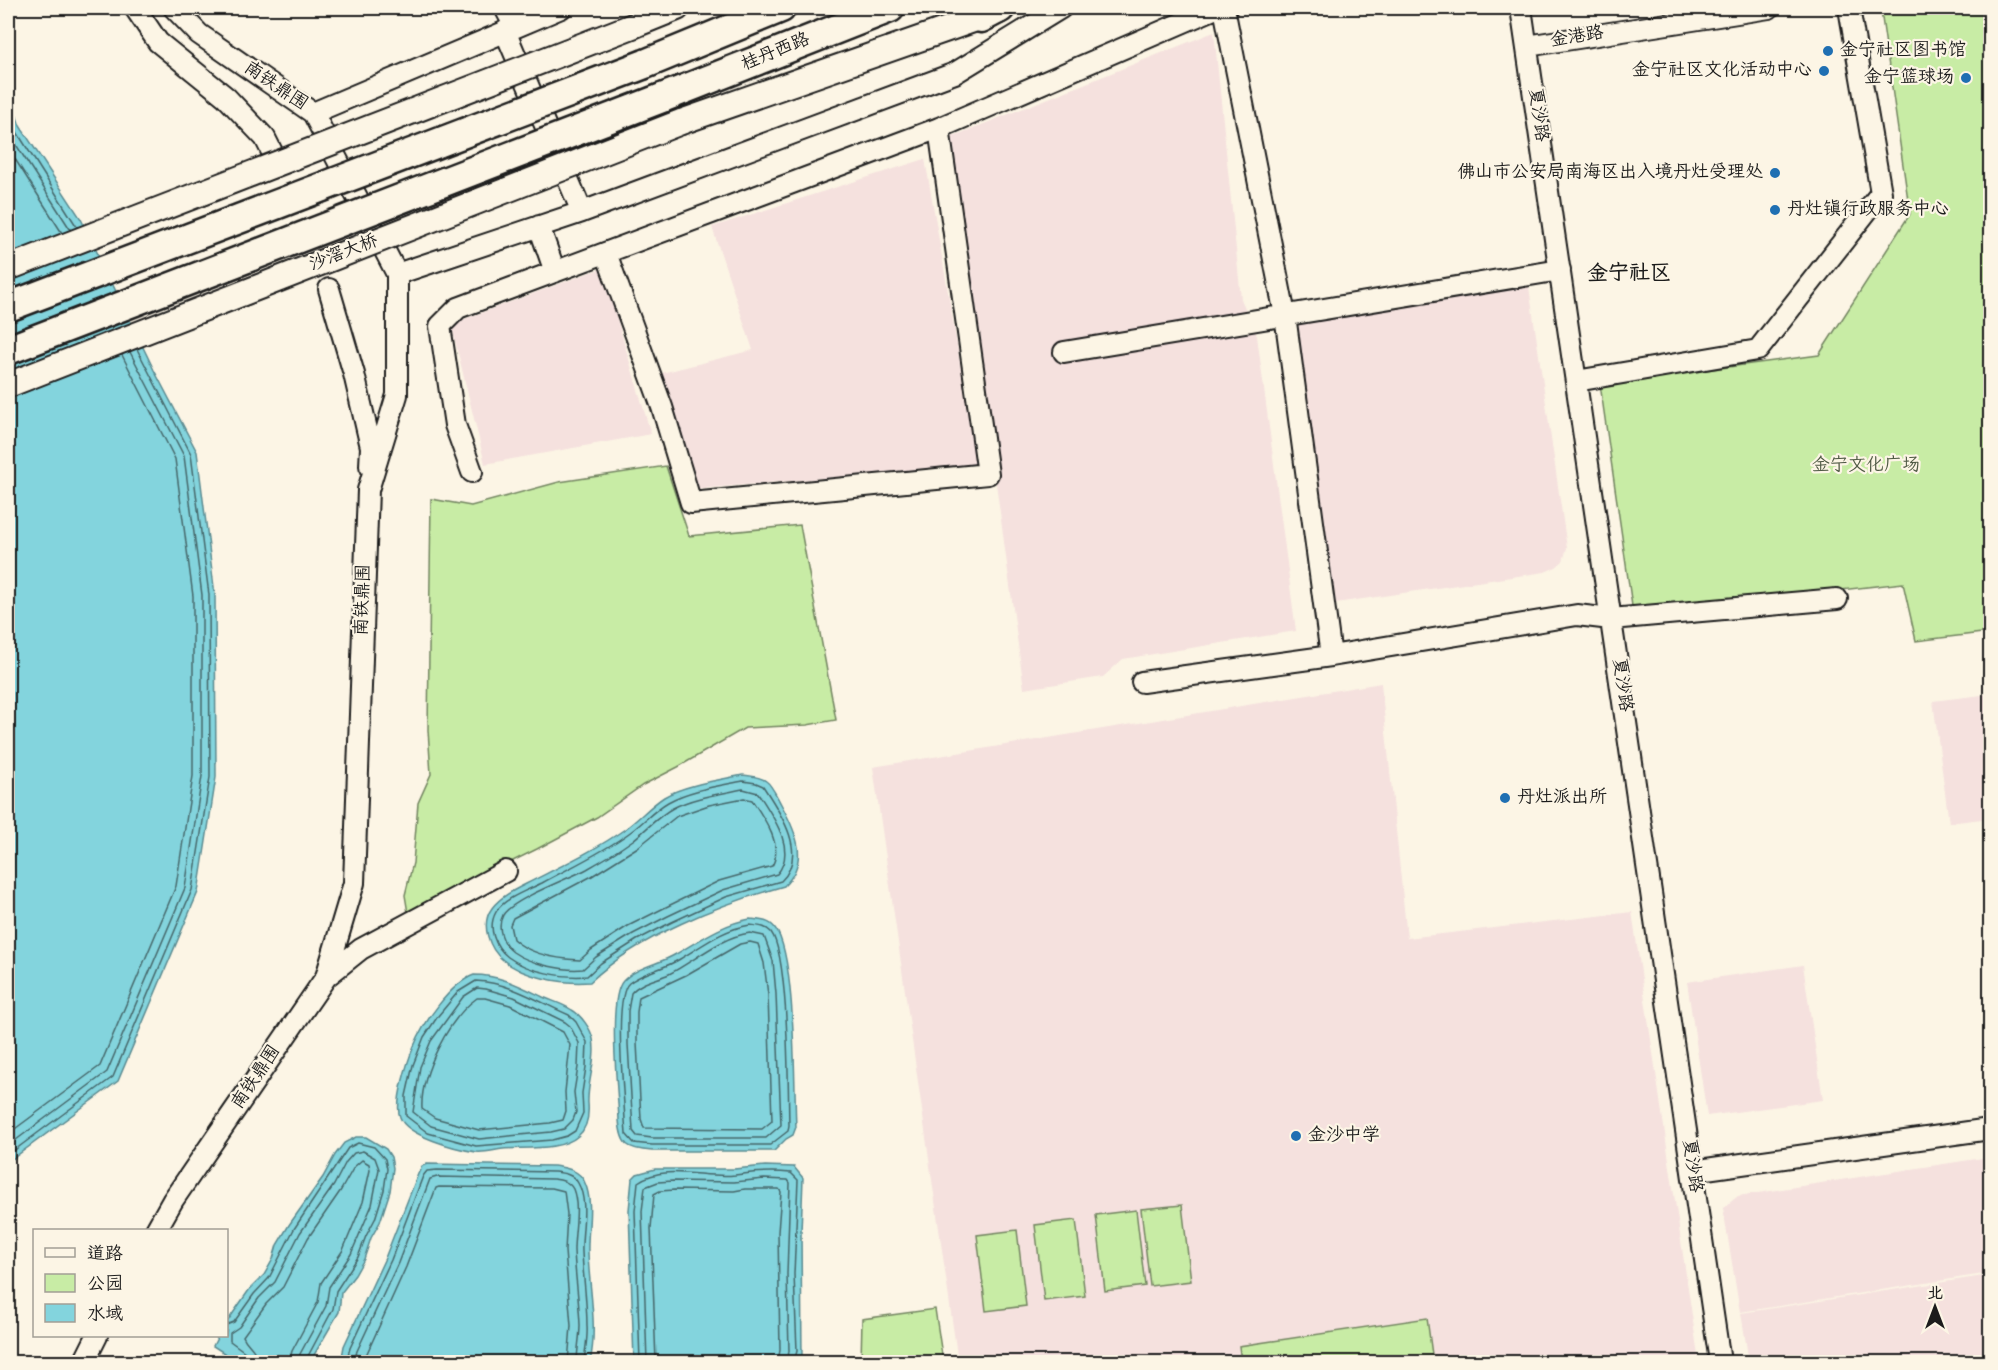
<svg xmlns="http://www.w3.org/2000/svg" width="1998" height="1370" viewBox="0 0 1998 1370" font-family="'Gochi Hand','LXGW WenKai TC',sans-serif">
	<rect width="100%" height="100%" fill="#fcf5e5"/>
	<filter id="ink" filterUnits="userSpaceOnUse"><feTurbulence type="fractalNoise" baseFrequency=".0167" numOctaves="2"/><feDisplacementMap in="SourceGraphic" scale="12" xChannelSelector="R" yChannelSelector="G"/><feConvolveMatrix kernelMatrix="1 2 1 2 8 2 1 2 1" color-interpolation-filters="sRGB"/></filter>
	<g filter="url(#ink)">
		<!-- built -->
		<path fill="#f5e1de" d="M1214,32L1241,299L1257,336L1296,631L1123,659L1103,677L1024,689L949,138Z
			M925,159L978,465L698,489L662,373L753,350L712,227Z
			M602,268L651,434L485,464L451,324Z
			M1529,287L1567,548L1563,561L1556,567L1545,572L1336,603L1292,324Z
			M1381,683L1407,938L1632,912L1699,1362H958L873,767Z
			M1990,694V818L1949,823L1933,701Z
			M1803,965L1823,1100L1707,1116L1687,982Z
			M1989,1157L1990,1169V1273L1740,1312L1723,1208L1738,1196Z
			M1990,1275V1362H1749L1741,1313Z"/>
		<!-- green -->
		<path fill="#c8eca5" stroke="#728460" stroke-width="1.5" d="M1900,8H1990V632L1916,641L1903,583L1633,613L1600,384L1819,355L1910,214L1881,11Z
			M666,466L689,536L800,525L836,720L807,725L745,728L678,767L643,785L597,817L537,849L408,913L405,895L413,863L418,803L431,774L428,730L431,499L471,506L559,482Z
			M1182,1205L1191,1281L1150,1286L1141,1209Z
			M1136,1210L1145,1286L1105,1291L1096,1215Z
			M1076,1220L1085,1296L1044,1301L1035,1225Z
			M1017,1230L1026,1306L986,1311L977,1235Z
			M935,1309L943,1362H861L862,1319Z
			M1427,1318L1433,1362H1241L1239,1346Z"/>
		<!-- water -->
		<path fill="#83d4dd" stroke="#5a8a90" stroke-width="1.5" d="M8,91L20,126L81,219L154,370L197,452L215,595L216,777L198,892L118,1081L8,1162Z
			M743,775C751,776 759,776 766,781C772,785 777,797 781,804C796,832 810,861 784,886C721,904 638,936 590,982C563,984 524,978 503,960C489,949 480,924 492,908C500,897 514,890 526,884C559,867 594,851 625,829C639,819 650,806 664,797C684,785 720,780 743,775Z
			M750,919C759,920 769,920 775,928C796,954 794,1088 796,1127L793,1135L786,1139L774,1151H652C627,1149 621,1146 619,1120C618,1093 607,998 623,981C636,967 660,964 676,954C700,940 722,924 750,919Z
			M474,975C500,975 520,986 543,997C552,1001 563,1004 572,1010C581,1015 591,1029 593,1039C597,1060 587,1082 588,1103C589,1115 588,1128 578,1136C562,1151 524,1147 503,1149C494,1150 485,1153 476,1152C457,1149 406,1136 400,1117C394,1103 408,1060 414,1046C424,1022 450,984 474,975Z
			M356,1137H366L386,1149L391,1157L393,1168L390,1191L380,1222L371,1238L364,1259L355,1275L341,1293L339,1312L310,1362H238L213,1346L218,1336H226L227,1322L249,1290L264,1275L273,1259L277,1245L289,1225L323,1177L335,1155L344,1143Z
			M427,1164L554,1166C567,1168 580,1170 585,1183C594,1204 587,1230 588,1252C589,1289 598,1326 590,1362H341L344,1346L385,1258L418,1174L422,1166Z
			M765,1166L794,1167L803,1178L801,1232L802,1359L799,1362H634L629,1210L632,1179L637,1174L655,1169H734Z"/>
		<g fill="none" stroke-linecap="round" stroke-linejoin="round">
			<!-- shore -->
			<path stroke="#456669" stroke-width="1.5" d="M8,109L15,129L77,227
				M8,132L70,229
				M8,148L62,233
				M743,781L756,783L763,786C780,812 809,854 781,881L726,897L672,922L637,940L601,963L587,976C563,978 528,972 508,957C495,947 487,928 496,912C504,898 528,890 542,883C571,867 602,853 629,833C642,824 654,810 668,802C690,790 719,786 743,781Z
				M743,789L758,793C772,815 798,850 777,874L723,890L668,916L633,934L596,957L583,969C563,971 530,964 513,952C503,944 496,928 503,915C513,899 568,879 587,869C603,860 619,850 633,840C646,830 658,816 673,808C694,797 720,794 743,789Z
				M744,798L752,800C764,818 784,846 772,866L719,881L664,908L628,926L591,950L580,960C557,959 530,955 513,939L510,925L513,918L592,876L638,847L677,816L709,805Z
				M750,925C758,926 766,926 771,932C789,956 788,1089 789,1125L788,1131L770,1145H652L634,1143L626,1134L625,1120C624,1095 613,997 629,983C643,972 664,969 680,959C702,946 723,929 750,925Z
				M750,933L764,936L773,961L776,994L781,1125L766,1138H652L637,1136L633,1131L628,1044V1011L631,993C640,982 656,980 669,974C696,960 720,937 750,933Z
				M750,942L758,944L764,963L768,995L772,1121L762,1129L644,1128L641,1119L637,1043V1012L639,997L686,975L740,944Z
				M476,981C509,982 539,1002 569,1015L576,1022L587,1042L586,1067L582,1093L583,1113L575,1131L567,1136L552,1140L476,1146L428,1133L406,1116V1096L413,1065L424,1037L438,1016L458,992Z
				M477,988L486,989L514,997L565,1022L570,1026L579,1043L578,1067L574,1092L576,1112L573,1120L564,1129L551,1132L479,1139L431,1126L413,1112L420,1067L431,1041L463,997Z
				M477,998H485L510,1005L563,1032L570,1045L565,1092L566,1111L563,1120L550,1123L479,1130L435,1118L422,1109C420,1074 449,1018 477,998Z
				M8,1134L100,1066L176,886L193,776V596L175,459L122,355
				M8,1146L107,1072L185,888L202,776V595L184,456L130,352
				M8,1155L113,1077L192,890L210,777L209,595L191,454L137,349
				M226,1325L234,1322L254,1294L269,1278L294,1229L348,1148L358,1143L374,1147L385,1159L387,1169L384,1190L375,1219L366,1236L358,1257L336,1291L333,1309L307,1358L306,1362
				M248,1362L245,1352L230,1341V1333L239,1327L259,1298L275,1282L300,1233L334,1185L346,1162L354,1153L363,1151L375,1158L379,1169L372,1205L351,1254L329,1287L326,1306L300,1354L299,1362
				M257,1362C256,1347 247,1346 243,1336L266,1304L283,1287L308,1238L341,1190L354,1167L362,1160L369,1164L370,1170L363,1202L343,1250L321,1283L318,1302L292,1351L289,1362
				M346,1362L350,1348L391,1260L423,1176L427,1171L437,1170L554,1172C563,1173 573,1174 578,1183C589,1202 581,1231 582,1252C583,1276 587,1301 587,1326C588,1338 585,1350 584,1362
				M354,1362L357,1351L398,1263L430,1179L437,1177L553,1179C561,1180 569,1181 573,1189C580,1207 574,1231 574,1250C575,1275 579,1300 580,1325C580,1338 577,1350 577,1362
				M363,1362L406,1267L436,1188L439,1187L552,1188L564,1191L567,1214L565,1251L571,1326L568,1362
				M640,1362L635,1211L638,1182C665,1163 705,1179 735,1175C754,1172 772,1171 791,1173L798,1180L794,1274L797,1351L794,1362
				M647,1362L642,1211L645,1187L658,1182L673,1181L734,1182L764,1179L788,1180L790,1183L787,1274L789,1351L787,1362
				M656,1362L651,1228L654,1194L660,1191L674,1190L734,1191L745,1189H779L781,1192L778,1232L780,1350L778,1362"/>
			<!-- minor casing -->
			<g stroke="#1c1c1c" stroke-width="24">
				<path id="minor" d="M135,8L158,42L226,97L265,138L273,154
					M505,8L515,27
					M1224,8L1285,315L1331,656
					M1521,8L1720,1362
					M505,31L582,212
					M1527,46L1769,8
					M313,113L561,8
					M539,226L555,272
					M606,253L662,407L691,503L988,474L939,128
					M397,274L582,212L955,73L1061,8
					M329,289L354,374L371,447L370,466
					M1064,352L1560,270
					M1576,381L1758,350L1881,193L1849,8
					M472,472L455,425L440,326L458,308L939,128L1216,8
					M1142,682L1331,656L1577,615L1611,619L1837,599
					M326,977L361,949L506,871
					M1692,1171L1990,1129
					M156,1230L173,1200L326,977L354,883L368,490L397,395V274L313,113L199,34L174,8
					M84,1362L97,1336"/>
			</g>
			<!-- major casing -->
			<g stroke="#1c1c1c" stroke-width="28">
				<path id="major" d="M635,25L677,8
					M681,122L999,11"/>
			</g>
			<!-- highway casing -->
			<g stroke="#1c1c1c" stroke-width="33">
				<path id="highway" d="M981,18L1000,8
					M645,64L781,8
					M662,98L890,8"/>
			</g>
			<!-- minor -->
			<use href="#minor" stroke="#fcf5e5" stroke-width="20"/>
			<!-- major -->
			<use href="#major" stroke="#fcf5e5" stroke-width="24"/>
			<!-- highway -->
			<use href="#highway" stroke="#fcf5e5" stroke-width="28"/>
			<!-- major-bridge casing -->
			<g stroke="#1c1c1c" stroke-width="28" stroke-linecap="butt">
				<path id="major-bridge" d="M8,268L635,25
					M8,385L681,122"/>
			</g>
			<!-- highway-bridge casing -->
			<g stroke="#1c1c1c" stroke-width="33" stroke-linecap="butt">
				<path id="highway-bridge" d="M8,307L645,64
					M8,350L662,98"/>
			</g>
			<!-- major-bridge -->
			<use href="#major-bridge" stroke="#fcf5e5" stroke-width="24"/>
			<!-- highway-bridge -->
			<use href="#highway-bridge" stroke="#fcf5e5" stroke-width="28"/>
		</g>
	</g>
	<!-- markers -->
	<g fill="#1f6fb2" stroke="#fcf5e5" stroke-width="2">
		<circle cx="1828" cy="51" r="6"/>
		<circle cx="1824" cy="71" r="6"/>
		<circle cx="1966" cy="78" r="6"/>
		<circle cx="1775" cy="173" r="6"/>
		<circle cx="1775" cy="210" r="6"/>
		<circle cx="1505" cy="798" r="6"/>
		<circle cx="1296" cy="1136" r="6"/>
	</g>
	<g text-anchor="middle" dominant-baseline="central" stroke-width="4.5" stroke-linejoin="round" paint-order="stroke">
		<!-- street labels -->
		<g font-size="18" fill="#1c1c1c" stroke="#fcf5e5">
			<text transform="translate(1577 38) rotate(-9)">金港路</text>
			<text transform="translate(776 53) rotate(-22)">桂丹西路</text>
			<text transform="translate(275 87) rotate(34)">南铁鼎围</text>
			<text transform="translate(1537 115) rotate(82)">夏沙路</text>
			<text transform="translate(344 254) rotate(-21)">沙滘大桥</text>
			<text transform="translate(364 600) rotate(-88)">南铁鼎围</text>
			<text transform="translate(1621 685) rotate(82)">夏沙路</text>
			<text transform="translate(257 1078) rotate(-56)">南铁鼎围</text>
			<text transform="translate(1691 1166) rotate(82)">夏沙路</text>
		</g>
		<!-- poi labels -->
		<g font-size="18" fill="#1c1c1c" stroke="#fcf5e5" text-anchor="start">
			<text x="1840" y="51">金宁社区图书馆</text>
			<text x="1812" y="71" text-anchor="end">金宁社区文化活动中心</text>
			<text x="1954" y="78" text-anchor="end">金宁篮球场</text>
			<text x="1763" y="173" text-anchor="end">佛山市公安局南海区出入境丹灶受理处</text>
			<text x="1787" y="210">丹灶镇行政服务中心</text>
			<text x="1517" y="798">丹灶派出所</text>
			<text x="1308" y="1136">金沙中学</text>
		</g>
		<!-- park labels -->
		<g font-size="18" fill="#505a45" stroke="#fcf5e5">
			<text x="1866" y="466">金宁文化广场</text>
		</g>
		<!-- quarter labels -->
		<g font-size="21" font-weight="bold" fill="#1c1c1c" stroke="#fcf5e5">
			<text x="1629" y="275">金宁社区</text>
		</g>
	</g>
	<!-- margin -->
	<rect width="1998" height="1370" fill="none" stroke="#fcf5e5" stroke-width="30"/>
	<rect x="15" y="15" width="1968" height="1340" fill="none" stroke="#1c1c1c" stroke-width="2" filter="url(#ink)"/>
	<!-- legend -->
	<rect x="33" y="1229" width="195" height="108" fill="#fcf5e5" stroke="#a29e95" stroke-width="1.5"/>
	<rect x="45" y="1248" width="30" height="9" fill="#fcf5e5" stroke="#a29e95" stroke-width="1.5"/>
	<text x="87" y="1259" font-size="18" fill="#1c1c1c">道路</text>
	<rect x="45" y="1274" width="30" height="18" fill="#c8eca5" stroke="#a29e95" stroke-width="1.5"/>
	<text x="87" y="1289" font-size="18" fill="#1c1c1c">公园</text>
	<rect x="45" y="1304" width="30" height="18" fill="#83d4dd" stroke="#a29e95" stroke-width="1.5"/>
	<text x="87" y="1319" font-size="18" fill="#1c1c1c">水域</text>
	<!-- north arrow -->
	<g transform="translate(1935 1307)" stroke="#fcf5e5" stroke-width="4.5" paint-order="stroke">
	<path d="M0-4.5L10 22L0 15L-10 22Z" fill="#1c1c1c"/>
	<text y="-9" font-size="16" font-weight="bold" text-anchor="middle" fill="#1c1c1c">北</text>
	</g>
</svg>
